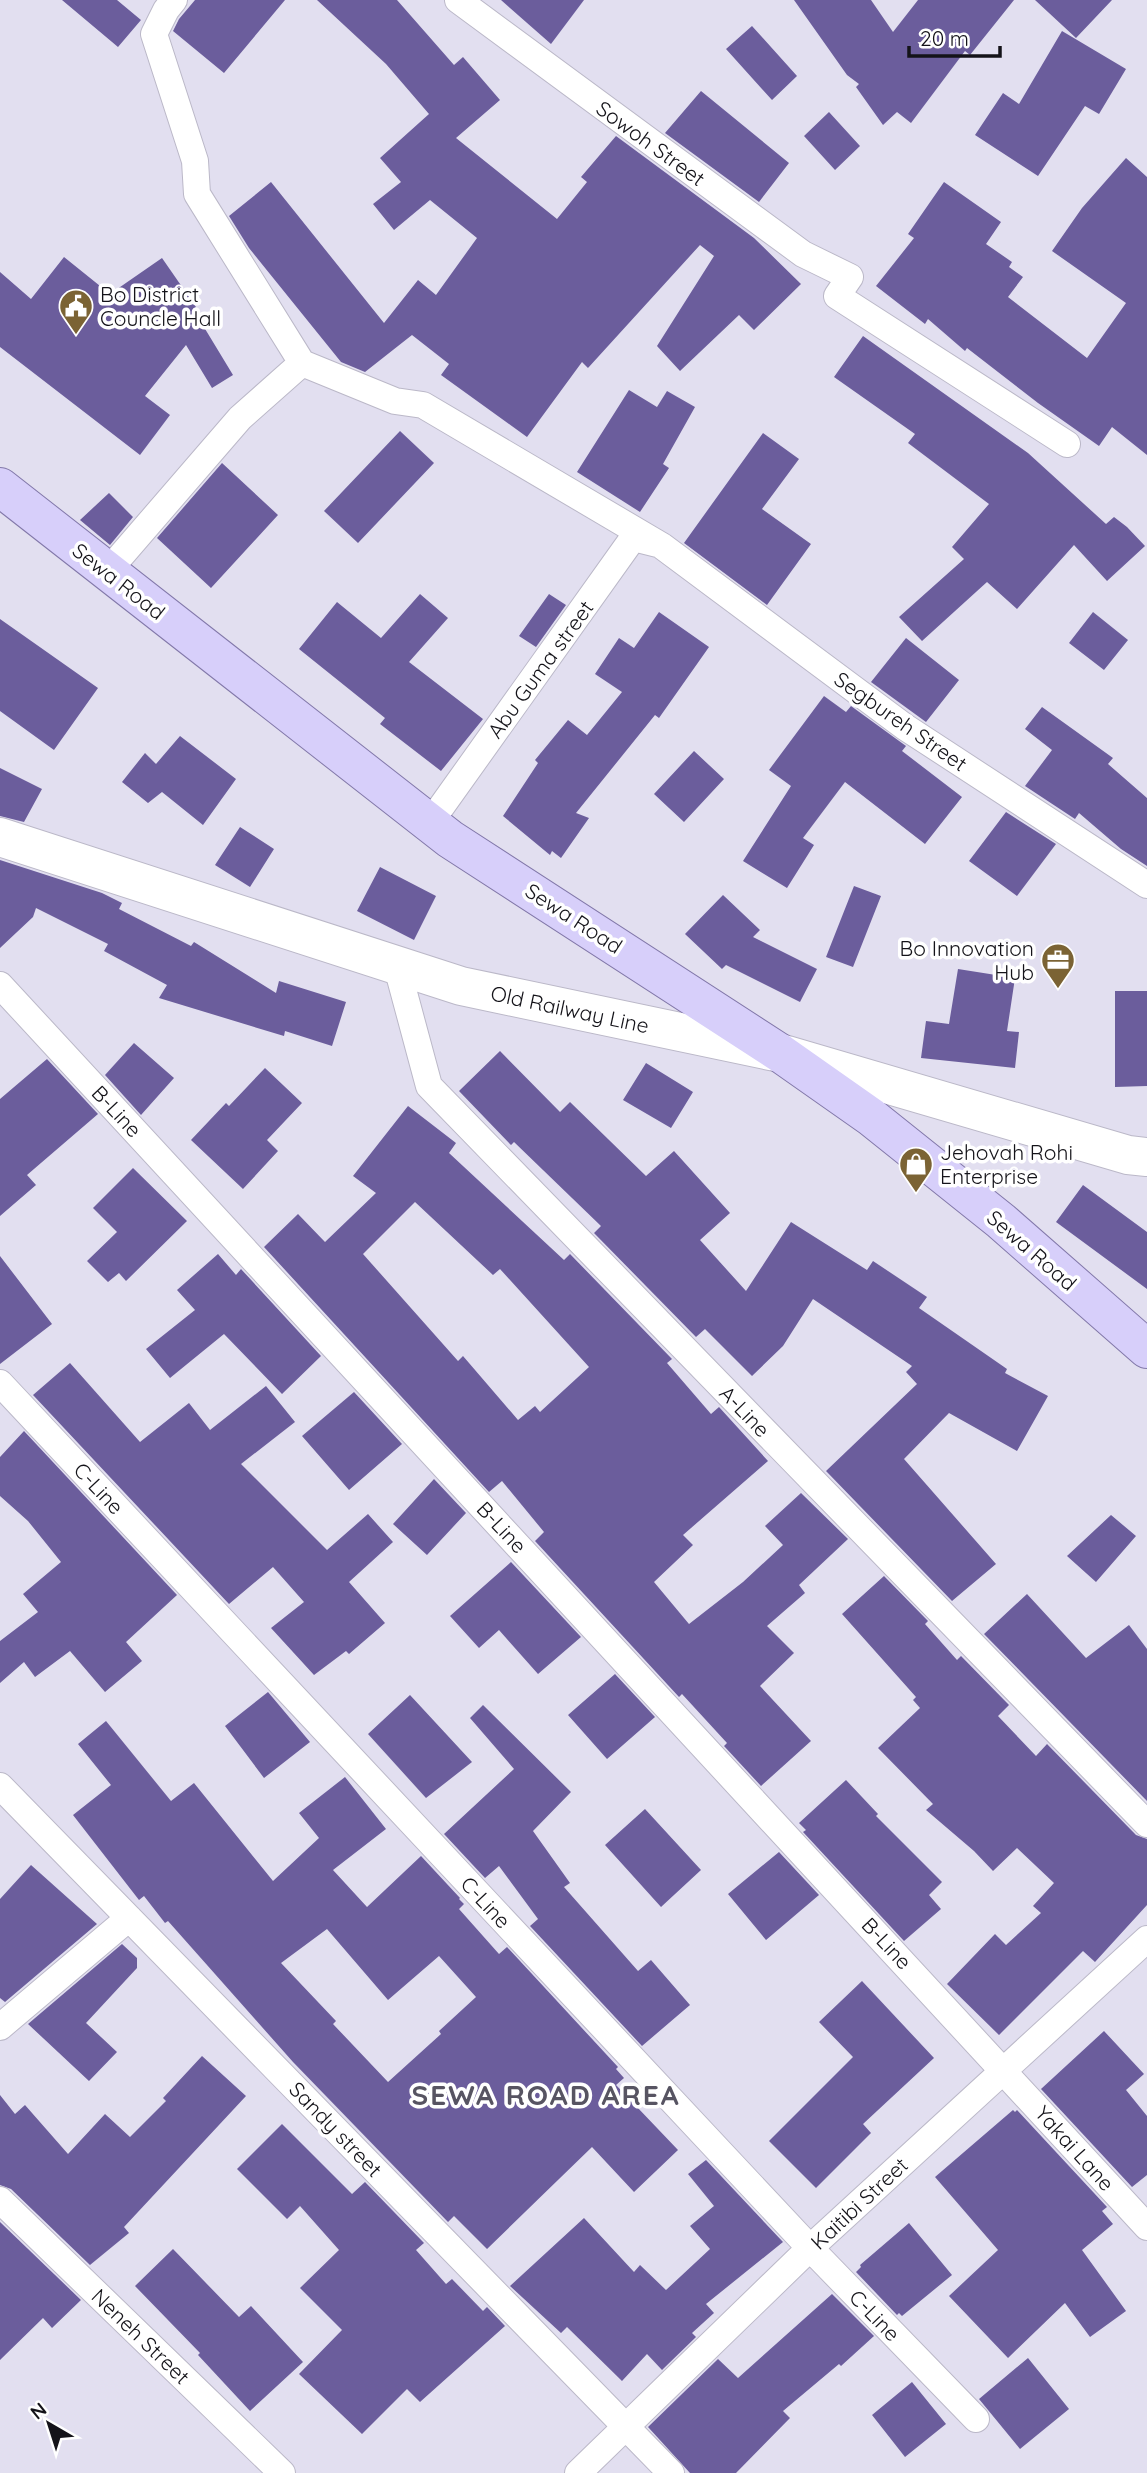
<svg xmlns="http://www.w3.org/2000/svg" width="1147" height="2473" viewBox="0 0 1147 2473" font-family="Quicksand,sans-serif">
	<rect width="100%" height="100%" fill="#e2dff0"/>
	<!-- building -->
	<path fill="#6b5d9c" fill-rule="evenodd" d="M62,0H117L141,20L118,47Z
		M195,0H285L224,73L173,31L179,19Z
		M317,0H397L454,65L463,57L500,100L456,138L557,219L587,182L581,177L616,136L754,238L801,284L754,330L739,315L680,371L657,346L714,256L700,245L588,368L582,362L527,437L441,375L449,364L412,335L365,372L341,362L249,248L229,216L271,182L384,323L418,280L436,295L477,238L430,200L394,230L373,204L401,182L380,158L429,114L386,64Z
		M501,0H584L551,44Z
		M794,0H871L893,32L918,0H1014L970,55L965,51L911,123L897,112L883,125L856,87L859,84L847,75Z
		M1035,0H1112L1076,38Z
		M752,26L797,76L772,100L726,49Z
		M1062,31L1126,69L1099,114L1085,106L1038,176L975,135L1003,93L1019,104Z
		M701,91L789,163L759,202L665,133Z
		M829,112L860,146L835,170L804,136Z
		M1126,158L1147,177V455L1112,427L1099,446L1038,403L967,348L965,351L928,319L925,324L876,286L914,238L908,234L944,182L1001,222L986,244L1012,262L1009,267L1023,277L1008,297L1087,358L1126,303L1052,251L1082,208Z
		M64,257L110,294L162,258L196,307L193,309L233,375L212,388L186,345L145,396L170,415L140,455L0,347V272L31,299Z
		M863,336L1028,453L1106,524L1114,517L1127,527L1145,546L1107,581L1074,545L1017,609L987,582L922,641L899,617L964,559L952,547L989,504L908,443L915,434L834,377Z
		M629,390L657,407L667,391L695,407L663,464L669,468L640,512L577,472Z
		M400,431L434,463L358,543L324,511Z
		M763,433L799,459L762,509L811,544L767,605L684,543Z
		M222,463L278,515L211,588L157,538Z
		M109,493L133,517L110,545L80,520Z
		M420,594L448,618L409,662L483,719L441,771L380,724L385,718L299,649L337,602L381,638Z
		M549,594L566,605L536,647L519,636Z
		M659,612L709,647L659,718L655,715L576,813L589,818L561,858L552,851L550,855L503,816L538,763L535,760L568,720L587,735L622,692L595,674L619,638L634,648Z
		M1093,612L1128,640L1104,670L1069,643Z
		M0,619L98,688L54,750L0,711Z
		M906,638L959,680L926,722L871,682Z
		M824,696L846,712L851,706L906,746L902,751L962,797L925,844L845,782L803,838L814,845L787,888L743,861L791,786L769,770Z
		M1042,707L1113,758L1108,764L1147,798V866L1121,849L1079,813L1075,819L1025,786L1052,750L1025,729Z
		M180,736L236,779L203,825L162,792L148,803L122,782L145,753L156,764Z
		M694,751L724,779L684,822L654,794Z
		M0,768L42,789L24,822L0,816Z
		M1006,812L1056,844L1017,896L969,861Z
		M240,827L274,849L250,887L215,865Z
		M0,860L102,893L122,903L119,909L191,946L194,942L276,993L279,981L346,1002L332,1046L285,1031L284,1036L159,998L167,985L104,951L108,944L36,908L33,917L0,948Z
		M380,867L436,896L414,940L357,911Z
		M854,886L881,896L853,967L826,957Z
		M723,895L760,930L753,937L817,969L800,1002L726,965L722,969L685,934Z
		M958,969L1015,978L1007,1031L1019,1032L1015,1068L921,1058L926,1021L949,1024Z
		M1115,991H1147V1086L1115,1087Z
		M134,1043L174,1078L141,1115L105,1075Z
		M500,1051L560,1112L570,1102L646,1176L674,1151L730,1213L700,1240L746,1291L791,1222L867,1270L873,1261L927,1297L919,1308L1007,1369L1005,1373L1048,1396L1017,1451L949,1413L904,1459L996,1564L952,1601L826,1471L917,1384L906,1372L912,1366L813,1299L783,1346L752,1376L705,1329L696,1337L594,1233L601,1226L514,1142L511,1145L459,1091Z
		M47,1059L98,1114L27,1175L36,1185L0,1216V1099Z
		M646,1063L693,1092L671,1128L623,1100Z
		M265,1068L302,1103L267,1140L278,1151L243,1189L191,1140L226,1103L229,1106Z
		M408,1106L456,1143L449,1153L564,1260L570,1254L672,1359L667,1363L711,1414L719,1407L768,1461L683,1535L693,1545L654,1582L689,1624L743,1582L783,1545L765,1526L801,1493L848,1539L799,1585L805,1593L767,1626L794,1653L760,1686L811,1741L761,1786L724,1746L727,1743L682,1694L679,1697L535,1541L544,1532L502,1481L489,1492L264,1247L298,1214L325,1242L376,1193L353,1176ZM415,1202L493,1275L500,1269L589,1367L540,1412L535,1406L518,1420L463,1356L458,1361L363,1254Z
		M133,1168L187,1221L126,1281L119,1273L108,1282L87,1261L117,1232L93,1208Z
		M1083,1185L1147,1232V1289L1056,1222Z
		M218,1254L236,1275L241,1269L321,1356L282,1394L224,1334L170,1378L146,1349L195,1310L177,1290Z
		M0,1256L52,1324L0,1364Z
		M70,1363L140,1442L189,1403L210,1430L266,1386L295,1422L241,1464L327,1550L368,1514L393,1542L349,1582L385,1623L349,1654L346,1651L314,1675L271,1628L304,1602L273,1567L229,1604L33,1395Z
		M354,1392L402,1444L349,1490L302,1436Z
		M24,1431L177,1595L126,1642L142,1661L105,1692L70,1651L35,1677L24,1662L0,1683V1641L38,1612L23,1594L61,1562L28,1521L0,1496V1457Z
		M434,1479L466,1513L427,1555L393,1524Z
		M1111,1515L1136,1536L1096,1582L1067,1556Z
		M511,1562L581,1637L538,1674L499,1630L479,1648L450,1616Z
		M884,1576L928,1621L925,1624L957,1660L961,1656L1009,1705L998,1716L1036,1756L1047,1744L1136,1835L1147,1839V1905L1095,1962L1083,1951L999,2035L947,1984L995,1934L1006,1945L1041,1913L1033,1906L1054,1883L1017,1848L993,1871L974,1851L926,1810L933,1804L878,1748L920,1708L913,1700L916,1697L842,1614Z
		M1027,1594L1086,1658L1129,1625L1147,1649V1801L984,1634Z
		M615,1674L655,1717L607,1759L568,1715Z
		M268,1692L310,1742L264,1778L225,1726Z
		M410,1695L472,1762L426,1798L368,1734Z
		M483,1705L571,1792L533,1831L570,1883L564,1887L638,1971L651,1960L690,2005L642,2046L530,1926L538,1919L499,1866L485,1878L444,1834L514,1769L470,1718Z
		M106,1721L171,1801L194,1783L273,1881L319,1838L299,1813L345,1777L386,1829L333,1870L367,1907L421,1856L460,1898L459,1899L464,1904L459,1909L499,1954L507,1947L618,2067L616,2069L624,2078L616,2085L678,2150L634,2192L592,2147L487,2249L454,2216L448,2222L293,2062L168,1921L165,1923L144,1896L139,1900L73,1815L111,1785L78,1744ZM327,1929L388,2000L439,1956L476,1997L439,2031L441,2034L388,2082L333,2024L336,2021L281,1963Z
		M846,1780L878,1814L876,1816L942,1882L929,1895L941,1909L904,1941L803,1832L806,1830L799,1823Z
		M645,1809L701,1870L661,1907L605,1845Z
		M779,1852L819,1895L766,1940L728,1894Z
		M31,1865L97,1924L5,2002L0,1998V1899Z
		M122,1944L137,1958V1968L86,2023L117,2052L89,2081L28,2024Z
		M862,1981L934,2058L863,2124L871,2133L816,2188L769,2141L853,2057L819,2022Z
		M1104,2031L1144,2074L1126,2090L1147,2116V2175L1132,2187L1041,2089Z
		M202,2056L246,2096L124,2227L129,2233L90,2265L11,2189L0,2185V2095L15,2114L25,2105L68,2154L105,2114L130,2137L166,2101L163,2098Z
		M1013,2110L1015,2112L1017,2110L1107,2207L1102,2211L1113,2224L1082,2250L1126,2311L1090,2337L1065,2303L1008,2358L949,2296L998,2250L935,2177Z
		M282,2124L352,2194L365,2182L424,2243L416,2250L446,2284L452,2279L483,2311L487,2307L505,2326L420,2402L407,2389L362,2434L299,2374L342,2330L300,2288L339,2250L300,2206L287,2219L237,2169Z
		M706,2160L783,2242L706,2304L714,2313L692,2333L696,2337L662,2370L647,2354L622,2381L567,2327L561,2333L510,2286L584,2218L634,2272L640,2265L666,2290L710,2249L690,2226L714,2206L688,2174Z
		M0,2222L81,2300L52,2328L43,2318L0,2360Z
		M909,2223L952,2275L902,2316L899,2313L897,2315L856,2272L861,2267L860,2265Z
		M173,2249L239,2317L251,2306L303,2362L250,2411L198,2355L200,2353L135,2286Z
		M832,2294L874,2336L841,2366L839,2364L783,2411L790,2418L736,2473H690L648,2427L718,2359L738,2378Z
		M1028,2358L1069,2409L1020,2449L979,2399Z
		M912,2382L946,2424L905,2457L872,2415Z"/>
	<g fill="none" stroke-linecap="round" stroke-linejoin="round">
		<!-- street casing -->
		<g stroke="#bbb8c8" stroke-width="28">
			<path id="street" d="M174,0L166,10L154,34L195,161L197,194L302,363
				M458,0L803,254L850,277L837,296L1067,444
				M107,572L240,418L302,363L395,401L423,405L662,546L905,727L1147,885
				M429,824L633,538L657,544
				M397,967L429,1086L1147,1824
				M0,985L1147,2227
				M0,1383L810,2248L976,2419
				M0,1786L671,2473
				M0,2027L129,1918
				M0,2200L282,2473
				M578,2473L810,2248L1147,1939"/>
		</g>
		<!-- secondary casing -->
		<g stroke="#bbb8c8" stroke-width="40">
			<path id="secondary" d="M0,837L461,986L780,1053L1128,1155L1147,1157"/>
		</g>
		<!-- primary casing -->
		<g stroke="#8278a9" stroke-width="40">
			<path id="primary" d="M0,487L450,839L780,1053L871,1117L1001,1221L1147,1349"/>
		</g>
		<!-- street -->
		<use href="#street" stroke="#fff" stroke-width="26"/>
		<!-- secondary -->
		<use href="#secondary" stroke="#fff" stroke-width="38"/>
		<!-- primary -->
		<use href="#primary" stroke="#d7cffa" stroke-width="38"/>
	</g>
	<!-- icons -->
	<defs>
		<g id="civic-pin" transform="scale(1.75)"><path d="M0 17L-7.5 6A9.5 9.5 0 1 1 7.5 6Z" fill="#7b6334" stroke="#fff"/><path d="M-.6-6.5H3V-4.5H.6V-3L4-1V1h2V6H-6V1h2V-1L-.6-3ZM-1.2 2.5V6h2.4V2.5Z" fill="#fff"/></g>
		<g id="office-pin" transform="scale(1.75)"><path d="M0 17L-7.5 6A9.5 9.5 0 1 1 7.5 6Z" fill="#7b6334" stroke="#fff"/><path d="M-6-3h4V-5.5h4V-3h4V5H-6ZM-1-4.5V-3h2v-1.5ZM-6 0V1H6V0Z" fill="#fff"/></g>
		<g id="shop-pin" transform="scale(1.75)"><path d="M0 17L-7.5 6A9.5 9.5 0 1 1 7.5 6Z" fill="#7b6334" stroke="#fff"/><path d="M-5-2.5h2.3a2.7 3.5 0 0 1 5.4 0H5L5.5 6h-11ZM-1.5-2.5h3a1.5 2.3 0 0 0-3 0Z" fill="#fff"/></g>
	</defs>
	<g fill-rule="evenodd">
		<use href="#civic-pin" x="76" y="306"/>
		<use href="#office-pin" x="1058" y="960"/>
		<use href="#shop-pin" x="916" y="1164"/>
	</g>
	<g text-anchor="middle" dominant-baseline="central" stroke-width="7" stroke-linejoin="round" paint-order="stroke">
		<!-- street labels -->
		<g font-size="21" fill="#141319" stroke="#fff">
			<text transform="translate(651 143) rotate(36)">Sowoh Street</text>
			<text transform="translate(119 581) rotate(38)">Sewa Road</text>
			<text transform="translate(540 669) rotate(-54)">Abu Guma street</text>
			<text transform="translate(901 721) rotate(35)">Segbureh Street</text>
			<text transform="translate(574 918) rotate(33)">Sewa Road</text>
			<text transform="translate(570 1009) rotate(12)">Old Railway Line</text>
			<text transform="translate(117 1111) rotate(47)">B-Line</text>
			<text transform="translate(1032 1250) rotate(41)">Sewa Road</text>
			<text transform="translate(745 1411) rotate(46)">A-Line</text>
			<text transform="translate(99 1488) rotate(47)">C-Line</text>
			<text transform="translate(502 1527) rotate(47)">B-Line</text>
			<text transform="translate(486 1902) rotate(47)">C-Line</text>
			<text transform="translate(887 1943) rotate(47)">B-Line</text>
			<text transform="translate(336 2129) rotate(46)">Sandy street</text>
			<text transform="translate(1075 2148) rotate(48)">Yakai Lane</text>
			<text transform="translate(859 2203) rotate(-43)">Kaitibi Street</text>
			<text transform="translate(875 2315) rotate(46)">C-Line</text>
			<text transform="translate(141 2336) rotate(44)">Neneh Street</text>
		</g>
		<!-- poi labels -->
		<g font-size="21" fill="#141319" stroke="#fff" text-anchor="start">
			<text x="100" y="294">Bo District<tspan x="100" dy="24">Councle Hall</tspan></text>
			<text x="1034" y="948" text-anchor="end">Bo Innovation<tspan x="1034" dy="24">Hub</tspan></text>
			<text x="940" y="1152">Jehovah Rohi<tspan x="940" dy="24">Enterprise</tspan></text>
		</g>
		<!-- district labels -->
		<g font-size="28" font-weight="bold" letter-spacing="2" fill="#575462" stroke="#fff">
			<text x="546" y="2094">SEWA ROAD AREA</text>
		</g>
	</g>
	<!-- north arrow -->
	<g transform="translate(49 2424) rotate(321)" stroke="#ffffff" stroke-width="5" paint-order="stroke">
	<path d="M0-5L12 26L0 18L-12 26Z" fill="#141319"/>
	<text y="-10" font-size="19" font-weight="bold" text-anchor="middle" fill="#141319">N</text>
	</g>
	<!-- scale -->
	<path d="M909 46v10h91v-10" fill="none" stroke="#141319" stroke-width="3.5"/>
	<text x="920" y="46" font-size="21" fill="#141319" stroke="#ffffff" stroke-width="5" paint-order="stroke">20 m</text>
</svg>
